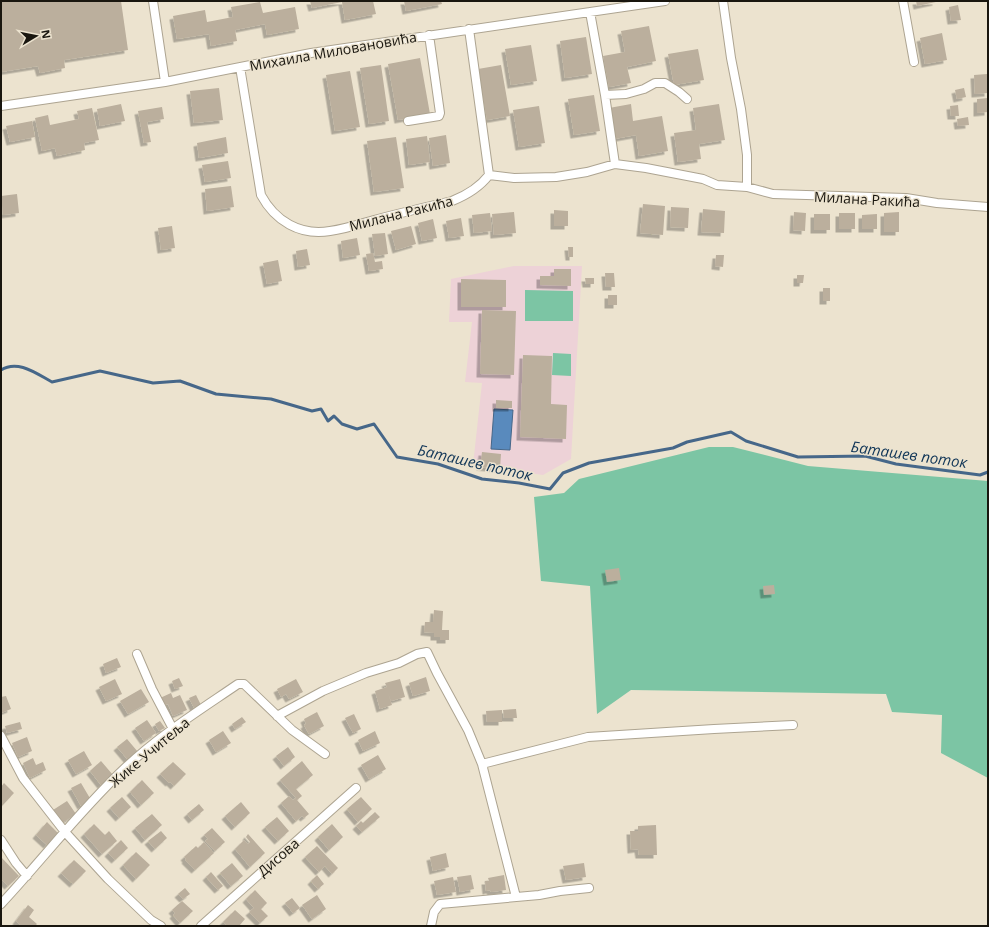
<svg xmlns="http://www.w3.org/2000/svg" width="989" height="927" viewBox="0 0 989 927" font-family="'Open Sans',sans-serif">
	<defs>
		<filter id="shadow"><feDropShadow dx="-3.5" dy="3.5" stdDeviation="0" flood-color="#0004"/></filter>
	</defs>
	<rect width="100%" height="100%" fill="#ece3cf"/>
	<!-- commercial -->
	<path fill="#edd2d7" d="M514,266H582L571,459L543,475L473,465L482,383L465,382L472,322H449L451,279Z"/>
	<!-- green -->
	<path fill="#7cc5a4" d="M525,290L573,291V321H525Z
		M553,353L571,354V376L552,375Z
		M709,447H733L808,466L988,481V778L941,753L942,715L892,712L886,694L631,690L597,714L590,586L541,581L534,497L564,493L579,479Z"/>
	<!-- water -->
	<path fill="#598abd" stroke="#466789" d="M494,409L513,410L510,450L491,449Z"/>
	<g fill="none" stroke-linecap="round" stroke-linejoin="round">
		<!-- stream -->
		<path stroke="#466789" stroke-width="3" d="M1,370C18,359 37,374 52,382L100,371L153,383L180,381L216,394L271,399L312,411L321,409L328,421L334,416L342,424L357,429L374,424L397,457L438,464L482,479L519,483L550,489L563,473L589,463L673,448L687,442L731,432L746,441L798,457L865,456L896,464L980,475L988,472"/>
	</g>
	<!-- building -->
	<path fill="#bbaf9d" filter="url(#shadow)" d="M1,1H121L128,50L64,60L65,68L40,73L38,66L1,72Z
		M310,1H373L376,14L345,20L342,2L312,8Z
		M404,1H441L442,4L406,11Z
		M916,1H936V2L917,6Z
		M260,2L263,13L295,7L299,29L267,35L265,24L235,30L237,41L211,46L209,34L177,39L173,16L205,10L207,22L233,17L231,7Z
		M958,5L961,20L951,21L949,7Z
		M649,26L656,61L627,67L631,83L609,87L603,56L625,52L621,31Z
		M942,33L947,60L925,64L920,38Z
		M586,37L592,74L565,78L560,41Z
		M531,45L537,81L511,85L505,49Z
		M698,49L704,80L674,85L668,54Z
		M420,58L430,114L398,120L388,64Z
		M381,65L389,121L369,124L360,68Z
		M501,65L510,116L487,120L478,69Z
		M350,71L360,127L335,131L326,75Z
		M987,74L988,93L975,94L974,75Z
		M219,88L223,120L194,123L190,91Z
		M964,88L966,97L957,99L955,90Z
		M594,95L600,131L574,135L568,99Z
		M988,98V112L977,113V99Z
		M121,104L125,121L100,126L97,109Z
		M631,104L633,121L662,116L668,151L639,156L636,135L614,139L609,108Z
		M719,104L725,140L699,144L701,159L678,162L674,133L696,130L693,108Z
		M958,105L959,116H951L950,106Z
		M539,106L545,143L519,147L513,110Z
		M162,107L164,119L147,122L151,142L144,143L138,111Z
		M92,108L99,140L84,143L85,150L57,156L55,148L42,151L35,118L48,115L50,125L79,119L77,111Z
		M968,117L969,125L958,126L957,119Z
		M32,121L35,137L10,142L6,126Z
		M446,135L450,163L433,166L429,138Z
		M427,136L430,162L409,165L406,139Z
		M226,137L228,153L199,158L197,143Z
		M396,137L404,188L374,192L367,141Z
		M228,161L231,178L205,182L202,165Z
		M231,186L234,207L207,211L205,189Z
		M17,194L19,213L3,215L1,196Z
		M643,204L665,206L663,235L640,233Z
		M671,207L689,208L688,228L670,227Z
		M703,209L725,211L724,233L701,232Z
		M554,210L568,211V226H554Z
		M514,212L516,233L494,235L492,214Z
		M794,212L806,213L805,231L793,230Z
		M899,212V232H884V213Z
		M490,213L492,231L474,233L472,215Z
		M839,213H855V229H839Z
		M814,214H830V230H814Z
		M877,214V229H862V215Z
		M461,218L464,236L449,238L446,221Z
		M433,219L437,238L422,241L418,223Z
		M172,226L175,248L161,250L158,228Z
		M411,226L416,244L396,250L391,231Z
		M385,233L388,254L375,256L372,234Z
		M357,238L360,255L343,258L341,241Z
		M568,247H573V257H569Z
		M307,249L310,265L298,267L296,251Z
		M373,253L375,262L382,261L383,269L369,271L366,254Z
		M716,255H724L723,267L715,266Z
		M278,260L282,281L267,284L263,263Z
		M554,269H571V286L540,285V276H554Z
		M605,273H614L615,287H606Z
		M797,275H804L803,283H797Z
		M585,278H594V284H586Z
		M461,279L506,280V307H461Z
		M823,288H830V301H823Z
		M608,295H617V305H608Z
		M482,310L516,311L514,375L480,374Z
		M523,355L552,356L551,404L567,405L566,439L520,437Z
		M496,400L512,401V408H496Z
		M482,452L501,454L500,469L480,467Z
		M619,568L621,580L607,582L605,570Z
		M774,585L775,594L764,595L763,586Z
		M434,610L443,611L442,630H449V640H440V637H434V633L424,632L425,622H433Z
		M117,658L121,667L106,673L103,664Z
		M426,677L430,691L413,696L409,683Z
		M179,678L183,686L175,689L172,681Z
		M115,679L122,694L106,701L99,687Z
		M296,679L303,692L289,699L286,694L281,697L277,689Z
		M400,679L405,697L391,701L388,693L392,705L380,709L375,691L387,687L385,683Z
		M141,689L149,702L128,714L120,701Z
		M171,693L173,698L180,695L187,710L173,716L168,704L163,706L160,698Z
		M196,695L201,705L194,708L189,698Z
		M6,696L11,709L1,713V697Z
		M516,709L517,718H504L503,710Z
		M502,710V722H487L486,711Z
		M317,712L324,726L309,734L304,725L306,724L304,719Z
		M354,714L361,729L353,733L345,718Z
		M242,717L246,722L235,729L232,724Z
		M147,720L156,733L144,741L135,728Z
		M160,721L165,728L159,731L155,724Z
		M20,722L22,729L7,733L5,726Z
		M223,731L231,743L216,752L209,740Z
		M375,731L380,743L363,751L358,740Z
		M27,737L32,751L18,757L12,743Z
		M127,739L138,752L128,760L117,747Z
		M288,747L295,757L284,766L276,756Z
		M84,751L92,765L76,774L68,760Z
		M378,755L386,769L369,779L361,765Z
		M33,758L36,765L43,762L46,770L30,778L23,763Z
		M101,761L113,775L101,785L90,771Z
		M302,761L313,775L296,789L302,796L297,800L309,814L304,818L302,816L296,821L281,803L289,796L293,800L296,798L280,780Z
		M173,762L186,774L174,786L170,782L169,783L160,774Z
		M142,780L154,793L141,805L130,792Z
		M4,783L14,793L1,807V787Z
		M81,783L91,800L81,806L71,788Z
		M122,797L131,807L119,818L110,808Z
		M361,797L372,809L358,822L347,809Z
		M67,801L76,814L62,823L53,810Z
		M241,802L250,813L235,827L225,816Z
		M199,804L204,810L192,820L187,814Z
		M375,812L380,817L362,832L356,826L361,821L363,823Z
		M152,814L162,825L145,840L135,828Z
		M277,817L289,831L278,841L265,827Z
		M47,822L58,833L47,845L36,835Z
		M94,824L105,835L109,831L117,841L102,854L84,834Z
		M332,824L343,837L329,850L318,837Z
		M656,825L657,855H639L638,849L631,850L630,831H638V826Z
		M212,828L225,842L215,851L205,841L208,839L204,835Z
		M161,831L167,838L155,849L148,841Z
		M248,834L265,853L250,867L235,849L244,840L248,844L250,842L246,837Z
		M121,840L128,848L115,860L108,853Z
		M204,842L214,853L195,870L185,860L186,859L184,857L196,846L198,848Z
		M317,846L338,868L332,874L325,866L319,872L305,857Z
		M136,852L150,865L136,879L123,865Z
		M446,853L449,867L433,871L430,857Z
		M1,857L19,876L8,886L1,879Z
		M74,860L86,871L73,884L61,873Z
		M232,863L243,876L231,886L220,873Z
		M584,863L586,877L566,880L563,866Z
		M211,872L223,886L218,890L206,877Z
		M317,875L324,884L318,889L311,881Z
		M471,875L474,889L460,892L457,877Z
		M504,875L506,890L491,892L490,890L486,891L485,881H489L488,878Z
		M453,877L456,892L437,895L434,881Z
		M185,888L190,894L183,899L178,894Z
		M255,890L267,903L261,909L268,916L260,923L249,912L254,908L246,899Z
		M317,895L326,909L312,919L302,905Z
		M292,898L300,908L293,913L285,903Z
		M182,901L193,911L180,923L173,915L175,913L172,910Z
		M28,905L34,910L29,917L37,924L35,926H21L16,921Z
		M235,910L245,919L239,926H227L223,922Z"/>
	<g fill="none" stroke-linecap="round" stroke-linejoin="round">
		<!-- minor casing -->
		<g stroke="#ada491" stroke-width="10">
			<path id="minor" d="M153,1L165,82
				M723,1L731,58L741,109L747,155V187
				M903,1L914,62
				M590,12L605,95L615,164
				M469,29L489,175
				M240,67L261,195C275,221 300,236 330,231C345,229 360,224 374,220C400,213 426,207 452,201C467,195 479,188 489,175L514,178L556,177L587,172L615,164L646,168L703,179L717,185L747,187L773,194L906,198L937,203L988,207
				M605,95L626,94L644,89L655,83H665L679,92L687,99
				M1,106L165,82L311,53L665,1
				M408,121L439,116L440,113L429,35
				M137,654L152,689L173,729
				M277,716L323,691L366,673L399,663L417,654L427,652L437,673L468,730L482,764L516,897
				M1,736L23,778L65,832L108,879L151,920L161,926
				M482,764L588,737L714,729L793,725
				M1,840L16,863L27,876
				M1,904C43,859 81,809 126,767C160,735 200,710 238,684H244L292,730L325,754
				M201,926L356,788
				M431,926L434,912L440,904L539,895L560,891L589,888"/>
		</g>
		<!-- minor -->
		<use href="#minor" stroke="#fff" stroke-width="8"/>
	</g>
	<g text-anchor="middle" dominant-baseline="central" stroke-width="3" stroke-linejoin="round" paint-order="stroke">
		<!-- street labels -->
		<g font-size="14" fill="#19160f" stroke="#ece3cf">
			<text transform="translate(333 51) rotate(-10)">Михаила Миловановића</text>
			<text transform="translate(867 199) rotate(3)">Милана Ракића</text>
			<text transform="translate(401 213) rotate(-14)">Милана Ракића</text>
			<text transform="translate(149 752) rotate(-40)">Жике Учитеља</text>
			<text transform="translate(278 857) rotate(-41)">Дисова</text>
		</g>
		<!-- water labels -->
		<g font-size="15" font-style="italic" fill="#0f3456" stroke="#ece3cf">
			<text transform="translate(909 454) rotate(8)">Баташев поток</text>
			<text transform="translate(475 462) rotate(13)">Баташев поток</text>
		</g>
	</g>
	<!-- border -->
	<rect width="989" height="927" fill="none" stroke="#19160f" stroke-width="4"/>
	<!-- north arrow -->
	<g transform="translate(36 36) rotate(80)" stroke="#ece3cf" stroke-width="3" paint-order="stroke">
	<path d="M0-3L7 15L0 10L-7 15Z" fill="#19160f"/>
	<text y="-6" font-size="11" font-weight="bold" text-anchor="middle" fill="#19160f">N</text>
	</g>
</svg>
